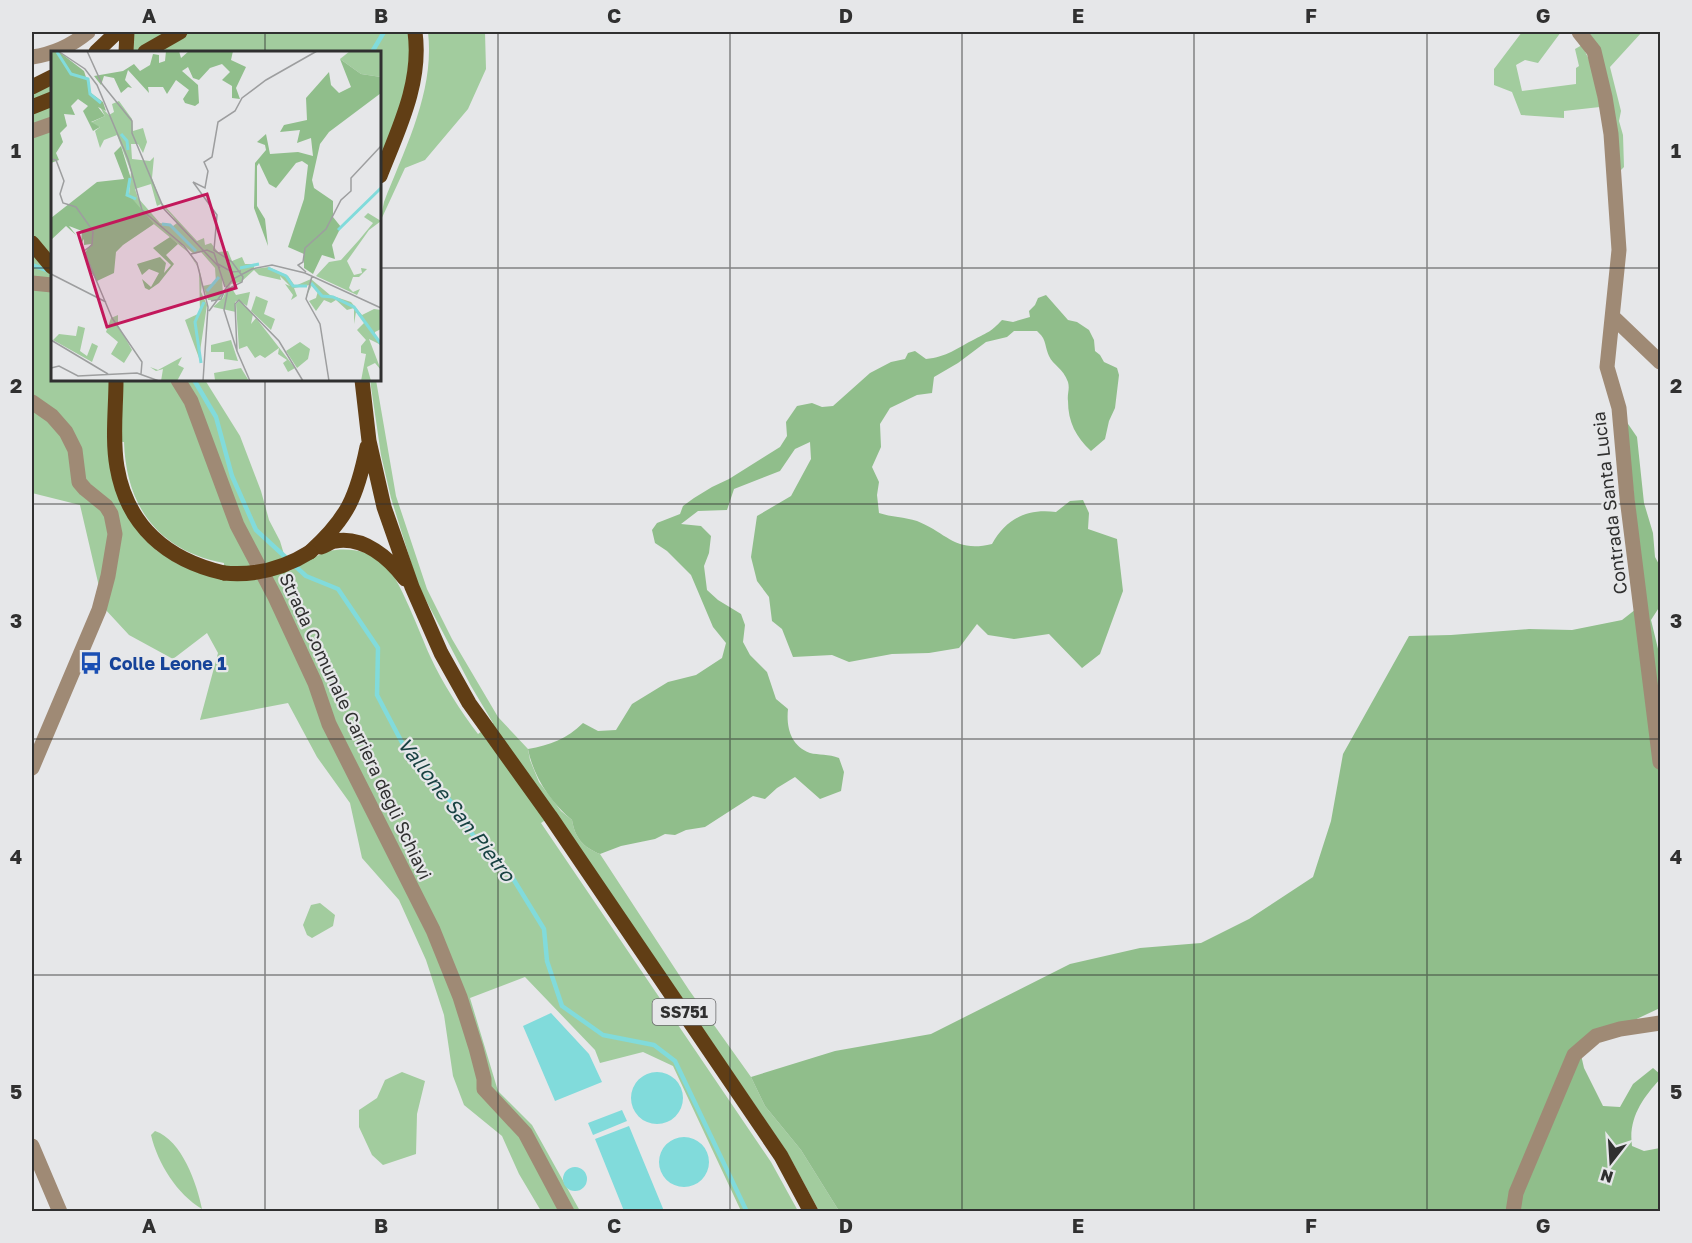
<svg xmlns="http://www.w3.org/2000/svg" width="1692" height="1243" viewBox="0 0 1692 1243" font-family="'Golos Text',sans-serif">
	<rect width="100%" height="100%" fill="#e6e7e9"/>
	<!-- green -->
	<path fill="#a2cc9e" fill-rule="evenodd" d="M134,32H410L411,73L387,144L380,155V52H133Z
		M428,32H485L486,69L468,109L425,160L405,168L380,222V231V221L384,202C405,148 435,91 428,32Z
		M1522,32H1561L1538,63L1525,60L1516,65L1522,91L1576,84V68L1579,66L1575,49L1582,45L1591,64L1600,107L1564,111V118L1521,115L1512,92L1494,85V69Z
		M1583,32H1642L1610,67L1621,111L1619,121L1623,135L1624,167L1620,171Z
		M52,85V380H205L240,436L261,491L269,520L280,541L289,571C302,566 316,554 330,551C346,547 370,551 383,562C399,576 420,634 430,656C443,684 460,710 478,734L493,723L471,686L418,585L391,498L381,455L370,380H376L396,496L427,589L452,639L498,717L528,749L530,760L539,782L561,811L572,820C575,838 583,847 600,854L689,990L751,1077L765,1106L801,1150L839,1211H819L787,1152L556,813L541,823L771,1162L798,1211H741L673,1066L643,1052L600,1063L595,1050L525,977L470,998L498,1091L532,1125L580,1211H541L519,1174L502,1136L464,1105L453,1076L444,1015L426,960L399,900L362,858L350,803L317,757L288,703L200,720L218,653L207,633L173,659L129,635L104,608L80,505L32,493V94ZM110,441L124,442C126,507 159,551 224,563L223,579L199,573L176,563L156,550Z
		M320,903L335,915L333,926L312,938L307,935L303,925L311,905Z
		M402,1072L425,1081L417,1114L416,1154L383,1165L372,1155L359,1127V1110L377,1098L385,1080Z
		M155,1131C182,1140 197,1184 202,1209C177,1194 158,1164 151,1135Z"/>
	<!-- forest -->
	<path fill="#90be8b" d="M1046,295L1068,320L1077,322L1089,330L1094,340L1095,351L1100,355L1104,362L1117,368L1119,375L1115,408L1109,421L1105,439L1091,451C1076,437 1068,422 1068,401C1067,394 1070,389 1068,382C1063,368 1053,365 1049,356C1044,344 1047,340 1037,331H1014L1007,337L986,342L958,363L934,377L932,393L917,395L890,408L880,424L881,447L872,467L879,482L877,495L879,513C891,517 905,517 917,521C947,533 955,553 992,544C1006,519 1027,508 1056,512L1070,501L1083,500L1089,513L1088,529L1117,539L1123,591L1100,654L1082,668L1049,634L1014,639L988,635L977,624L959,648L929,653L892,654L849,662L832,655L793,657L782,629L772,621L769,597L757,581L751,557L757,516L791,496L811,459L810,442L795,449L780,471L734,489L727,510L698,511L681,524L701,526L711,536L709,553L704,566L707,590L718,600L741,614L745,625L743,642L750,655L767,672L776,699L788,709C786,728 791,746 810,753C818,755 829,754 839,758L844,772L841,791L820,799L795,777L777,788L765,799L753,796L705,827L686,830L675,835L665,834L655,839L621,846L600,854C583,847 575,838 572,820C551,803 533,776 528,749C550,745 567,739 583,723L598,731L616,730L632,704L668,682L696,675L722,658L726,643L713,627L691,575L667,551L655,543L652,530L657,523L680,514L683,506L694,498L712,487L729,479L780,447L787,436L786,422L797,406L812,403L822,407L833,406L870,373L891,362L905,359L908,353L915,351L926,359C947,357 957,348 975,339C988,332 991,332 1002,320L1013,322L1030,317L1029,311L1035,305L1038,298Z
		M1626,421L1637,437L1644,503L1653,533L1655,557L1660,566V606L1651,620L1660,657V1008L1579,1046L1584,1068L1603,1106L1620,1107L1633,1084L1653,1068L1660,1074V1079C1643,1098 1628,1118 1632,1146L1644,1151L1660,1148V1211H839L801,1150L765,1106L751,1077L835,1051L931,1034L1070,964L1140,948L1201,943L1249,919L1313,877L1331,821L1343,754L1409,636L1451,635L1529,629L1572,630L1622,620L1645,602Z"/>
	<!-- water -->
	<path fill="#81dbdb" d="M551,1013L589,1054L602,1082L555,1101L523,1026Z
		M631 1098a26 26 0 1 1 52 0a26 26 0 1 1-52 0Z
		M622,1110L627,1121L593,1135L588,1123Z
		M629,1126L664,1211H624L595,1139Z
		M659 1162a25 25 0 1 1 50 0a25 25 0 1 1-50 0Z
		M563 1179a12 12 0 1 1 24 0a12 12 0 1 1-24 0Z"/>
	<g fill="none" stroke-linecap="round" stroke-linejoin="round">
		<!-- stream -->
		<path stroke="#81dbdb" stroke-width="4.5" d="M372,52L384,32
			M32,265L49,271
			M194,380L216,417L232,476L256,530L306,576L338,589L378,648L377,695L408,754L453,804L473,835L509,872L544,929L547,961L562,1006L603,1035L654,1045L675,1061L747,1212"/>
		<!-- minor -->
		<path stroke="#9f8a75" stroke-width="15" d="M1579,32L1594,51L1605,97L1611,134L1619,250L1607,367L1619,408L1627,498L1660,762
			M32,57C54,54 71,46 88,32
			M32,131L52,124
			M32,283L52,285
			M1613,317L1660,362
			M178,380L191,401L237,525L275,597L315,683L329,724L433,930L460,997L476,1048L484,1079V1089L525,1133L567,1212
			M32,402L52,416L66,432L75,450L79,482L85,489L106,506L111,514L115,534L108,576L99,610L32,768
			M32,1146L60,1212
			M1513,1212L1516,1193L1574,1055L1596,1036L1620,1029L1660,1023"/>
		<!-- major -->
		<path stroke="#613e15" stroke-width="15" d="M96,52L117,32
			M126,52L127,32
			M145,52L180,32
			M32,87L52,77
			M32,107L52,99
			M380,176C398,130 422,83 415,32
			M32,243L52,267
			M116,380C116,408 112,439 117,467C127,526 167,560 224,573
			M362,380L369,441L384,507L412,587L441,653L469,703L550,816L781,1156L811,1212
			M321,547C325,546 330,542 335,541C364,536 389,558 405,579
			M310,552C348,518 357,496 367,447"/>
		<!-- major-bridge -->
		<path stroke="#613e15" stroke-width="15" d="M224,573C256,576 283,569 310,552"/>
	</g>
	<!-- grid -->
	<path fill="none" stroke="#303030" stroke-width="1.5" stroke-opacity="0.55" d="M265,32V52M498,32V1212M730,32V1212M962,32V1212M1194,32V1212M1427,32V1212M32,268H52M380,268H1660M265,380V1212M32,504H1660M32,739H1660M32,975H1660"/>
	<!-- icons -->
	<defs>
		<g id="bus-bare" transform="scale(1.8)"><path d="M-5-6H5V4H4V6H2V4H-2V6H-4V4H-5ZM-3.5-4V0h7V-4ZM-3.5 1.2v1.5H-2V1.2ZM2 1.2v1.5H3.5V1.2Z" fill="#1a4fb4" stroke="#e6e7e9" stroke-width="2.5" paint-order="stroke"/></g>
	</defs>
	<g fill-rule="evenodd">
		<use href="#bus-bare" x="91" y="663"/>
	</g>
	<g text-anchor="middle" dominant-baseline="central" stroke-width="4.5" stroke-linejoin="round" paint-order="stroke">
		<!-- shield labels -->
		<rect fill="#e6e7e9" stroke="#676768" stroke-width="1.5" x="652.5" y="999" width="63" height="26" rx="4.5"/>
		<g font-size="16" font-weight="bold" fill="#303030">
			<text x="684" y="1012">SS751</text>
		</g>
		<!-- street labels -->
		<g font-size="18" fill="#303030" stroke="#e6e7e9">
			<text transform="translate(1609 503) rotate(-97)">Contrada Santa Lucia</text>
			<text transform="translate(356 726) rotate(65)">Strada Comunale Carriera degli Schiavi</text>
		</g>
		<!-- transit labels -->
		<g font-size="18" font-weight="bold" fill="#164399" stroke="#e6e7e9" text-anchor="start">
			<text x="109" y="663">Colle Leone 1</text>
		</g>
		<!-- water labels -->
		<g font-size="20" font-style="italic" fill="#184242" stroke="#e6e7e9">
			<text transform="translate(457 809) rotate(52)">Vallone San Pietro</text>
		</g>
	</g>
	<!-- overview -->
	<g transform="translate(51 51)">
		<rect width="330" height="330" fill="#e6e7e9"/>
		<path d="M299,0H330V26L310,23L289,8ZM68,50L81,68L82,80L92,77L96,91L92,102L87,93H80L81,108L99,110L103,106L101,127L110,151L146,190L153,187L154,194L160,192L167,201L177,200L181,210L191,206L194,213H203V218L218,216L237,225L244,235L260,228L279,244L300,251L311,264L323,258L330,259V278L324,281V286L330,294L318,288L330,319L324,312L316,316L320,330H310L315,303L310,302V295L315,289L306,279L314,271L305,261L303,273V257L296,259L285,249L280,252L273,249L265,260L258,250L265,247L267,240L261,234L255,246L259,234L243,237L246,245L240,249L242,244L234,233L239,235L229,225L230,229L208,224L203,219L190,231L180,233L178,237L180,236L185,244L199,241L196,255L190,251L202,263L200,273L205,267L244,317L237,321L232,312L236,309L227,303L228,297L214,307L209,304L204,307L196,295L188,298L185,253L189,249L184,251L185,261L162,256L172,247L176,237L182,230L175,237L171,226L172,244L167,249H157L152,235L165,232L164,217L150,201L143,203L131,193V194L139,203L143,209L148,217L150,225L151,231L150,241L151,243L156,254L148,307L134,269L149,262L148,218L138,202L93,165L78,144L80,121L66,84L53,89L49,97L44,80L49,76L39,72L54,65L48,54L58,64L63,61L61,53ZM100,133L106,155L110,153L122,166L126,172L122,175L109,172L87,147L84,138ZM317,162L330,170L318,179L296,210L303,224L311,222L310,217L316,218L308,226H302L298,237L302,241L309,238L306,244L265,225L278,211L290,209L308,189L322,172L313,166ZM205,245L217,250L213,263L224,268L220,279L200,260ZM67,264V274L81,299L73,312L60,303L67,291L55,281L60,267ZM27,275L34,277L29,300L36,305L41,292L47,295L41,311L2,289L8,283L25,285ZM180,289L187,310L173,308V301H160V294ZM249,291L259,298L257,308L246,317L235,300ZM131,306L127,314L133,317L126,330H110L112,318L105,320L99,316L107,319ZM190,317L198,330L164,329L163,322Z" fill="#a2cc9e" fill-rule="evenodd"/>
		<path d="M0,0H7L33,20L40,42L52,51L55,60L47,56L54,65L40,71L49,76L42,80L32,60L37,55L27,48L20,55L24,64L13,63L16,75L9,82L12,91L5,102L8,109L0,112ZM115,0H128L130,7L138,0H182L180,9L195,16L185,37L189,48L181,47V35L171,29L179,21L171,13L159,17L148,29L142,27L137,16L131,20L147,34L148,52L144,55L134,52L132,48L138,39L125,29L116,43L112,36H97L98,42L77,19L74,29L81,37L77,36L70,42L63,27L53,25L50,34L43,25L72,20L83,13L89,20L99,14L102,3L108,4V12L114,10ZM289,8L310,23L330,26V42L278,81L269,93L261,129L263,137L282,150V166L290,176L281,194L284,208L271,204L262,223L253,217V203L237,196L253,148L257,114L251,110L245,112L225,137L218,133L208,112L206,115V155L214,168L217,195L203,157L204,112L215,99L214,94L206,91L215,83L219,103L247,101L262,105L260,87L246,92L249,79L229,81L233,74L256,69L255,47L278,21L280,34L288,42L300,36ZM70,95L80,128L77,133L78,144L103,173L72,194L65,201L63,222L46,230L37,216L33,203L40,193L33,194V188L30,193L31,180L18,175L25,184L15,175L0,189V167L46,131L73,128L63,102ZM119,186L127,193L115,204L123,213L108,232L98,239L94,237L91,228L100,236L108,222L98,218L91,224L86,213L109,206L115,212L113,222L120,214L102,197Z" fill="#90be8b"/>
		<path fill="none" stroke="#81dbdb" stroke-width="3" d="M6,1L20,23L37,28L39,43L50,52M70,83L76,90L77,99M79,127L76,144L85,148M111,173L119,174L145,200M287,179L330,137M189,217L208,213M217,217L235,225L242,235H256M260,232L271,245L282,246L303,256L330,293M156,240L168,226M150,312L144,271L153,251"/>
		<path fill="none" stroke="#9d9e9f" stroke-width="1.5" d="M7,0L34,18L46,34L77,108L91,159L133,195L146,212L157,256L152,330M36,0L51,33L81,70V82L113,158L169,217M0,108L5,109L13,130L9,143L12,152L25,156L42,180L41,194L33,200L61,267L91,311L90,323M140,203L156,199L163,202L174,236M167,213L181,221L190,220M255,221L247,214L252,211L254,197L275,178L290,149L300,140V127L330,95M0,223L55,251M261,225L255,248L269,273L278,330M160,250L170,248L176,235M158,260L182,228L201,218L221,214L254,222L330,257M0,289L57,323M186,300L173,259L177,238L191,231L192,226L181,211L163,199L166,164L142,131L154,137L157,120L153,111L161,106L167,71L184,60L191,47L215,29L266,0M0,317L8,315L27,325L86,322L108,330M199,330L186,300L184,253L188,249L228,290L252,330"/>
		<path fill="#c2185b" fill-opacity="0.15" stroke="#c2185b" stroke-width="3" d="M156,143L185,237L56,276L27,182Z"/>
		<rect width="330" height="330" fill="none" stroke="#303030" stroke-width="3"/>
	</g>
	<!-- border -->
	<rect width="1692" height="1243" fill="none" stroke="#e6e7e9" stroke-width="66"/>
	<!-- north arrow -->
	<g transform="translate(1611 1162) rotate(197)" stroke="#e6e7e9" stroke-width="4.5" paint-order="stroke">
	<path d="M0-4.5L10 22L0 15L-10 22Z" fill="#303030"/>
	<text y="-9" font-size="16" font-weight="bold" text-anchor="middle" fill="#303030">N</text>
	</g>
	<rect x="33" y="33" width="1626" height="1177" fill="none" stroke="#303030" stroke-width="2"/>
	<g font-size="20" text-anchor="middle" font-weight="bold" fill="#303030">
		<text x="149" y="23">A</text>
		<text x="381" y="23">B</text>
		<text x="614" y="23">C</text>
		<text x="846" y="23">D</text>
		<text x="1078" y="23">E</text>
		<text x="1311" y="23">F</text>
		<text x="1543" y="23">G</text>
		<text x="16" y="158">1</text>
		<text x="1676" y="158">1</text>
		<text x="16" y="393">2</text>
		<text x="1676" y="393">2</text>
		<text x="16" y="628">3</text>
		<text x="1676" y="628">3</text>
		<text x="16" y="864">4</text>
		<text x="1676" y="864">4</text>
		<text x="16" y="1099">5</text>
		<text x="1676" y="1099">5</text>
		<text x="149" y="1233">A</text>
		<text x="381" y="1233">B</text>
		<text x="614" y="1233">C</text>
		<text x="846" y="1233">D</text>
		<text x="1078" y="1233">E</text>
		<text x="1311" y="1233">F</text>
		<text x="1543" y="1233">G</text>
	</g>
</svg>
